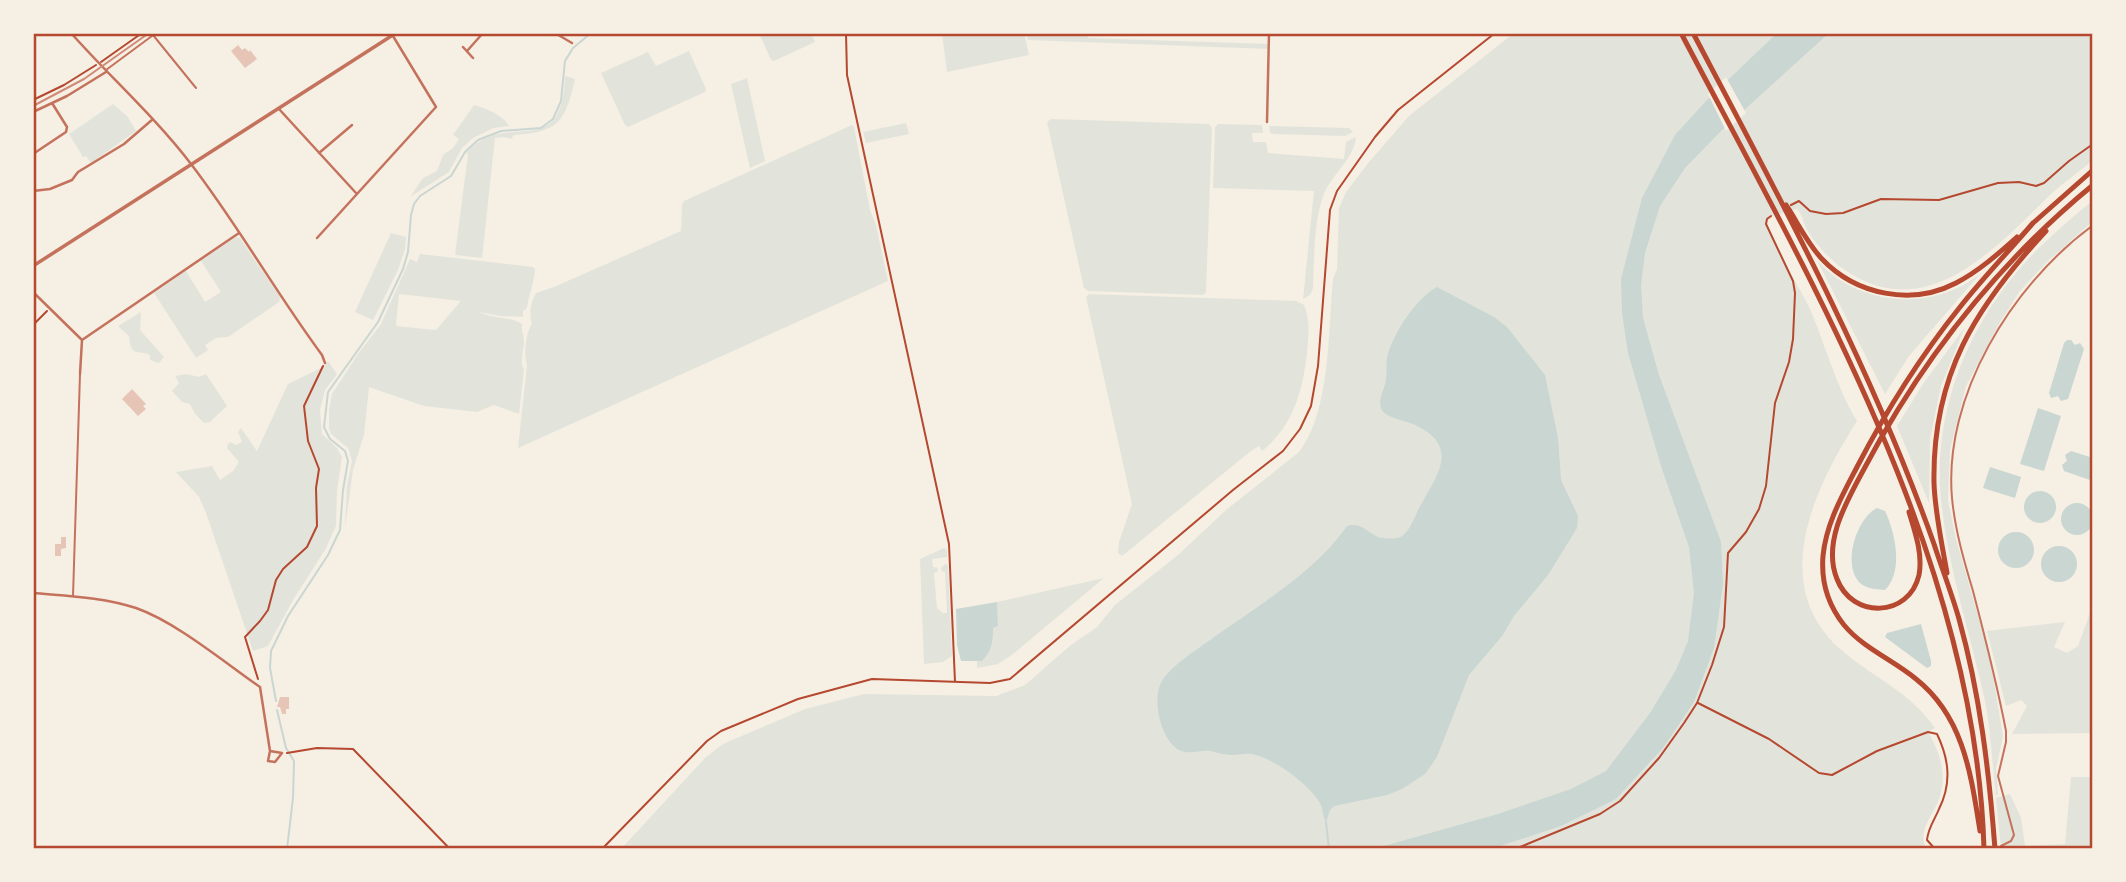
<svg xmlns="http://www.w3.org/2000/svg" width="2126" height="882" viewBox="0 0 2126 882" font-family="'IBM Plex Sans',sans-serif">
	<rect width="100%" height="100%" fill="#f6efe4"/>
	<!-- green -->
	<path fill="#e2e4dc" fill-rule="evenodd" d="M759,33H811L815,42L774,61L771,60Z
		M942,33H1024L1029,55L947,72Z
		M1027,33H1088V38L1268,44V49L1028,40Z
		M1514,33H2093V160C2079,172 2064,182 2051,194C1994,249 1926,328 1842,268C1828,258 1814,242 1806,228C1803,221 1802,214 1797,209L1769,217L1767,220C1770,242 1798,284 1809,307C1825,343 1836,387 1857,421C1813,490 1766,589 1845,653C1877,680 1910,692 1935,728L1928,732C1941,754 1948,777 1938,802C1931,818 1918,830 1926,849H621L705,758L723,744L805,709L864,694L996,696L1025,685L1071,645L1097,627L1115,605L1178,555L1226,510L1299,452C1331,411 1328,329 1333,279L1337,269L1339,208L1346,192L1369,162L1409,116Z
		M689,51L706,89L705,92L628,127L625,125L601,73L648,52L656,66Z
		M565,76L575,79C565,122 559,132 514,135L512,137L513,139L503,137L495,138L482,258L455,255L468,154L466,153C507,107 562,165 565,76Z
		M747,78L765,161L750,168L731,84Z
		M113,104L127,116L136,131L91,163L86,156L83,157L69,134Z
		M474,105C487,109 502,114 509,126L493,128L473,138L462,148L449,172L410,197L423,178L437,171L443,155L453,148L459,139L453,135Z
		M1051,119L1209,124L1212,128L1206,292L1203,295L1088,291L1084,288L1047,122Z
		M906,123L909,134L866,143L863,132Z
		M1218,124L1262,125L1263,133H1252L1253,142H1266L1268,153L1344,159L1346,142L1356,137C1354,159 1332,174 1324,194C1314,219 1314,260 1313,287C1312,294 1309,296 1303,299L1314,191L1213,188L1215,127Z
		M852,125L854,127L870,210L876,225L888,281L518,448L527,365C523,355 526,332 532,324C529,315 530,303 536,293L554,287L681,231L682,205L684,201Z
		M1269,126L1349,128L1353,132L1345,136L1274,134L1270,133Z
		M2093,200V221L2047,262L2020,291L2000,322L1966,386L1950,450L1948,500L1956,539L1990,658L2003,736L1996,769L1998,795H1996C1992,764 1991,731 1985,701C1971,637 1950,574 1942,509C1931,423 1961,339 2016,273C2038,246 2066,223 2093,200Z
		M391,233L406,237L405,249L398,270L373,320L355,312Z
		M236,237L240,238L280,297L279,302L228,337L216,338L205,345L208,350L196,358L154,293L186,271L205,302L221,292L201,261Z
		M420,254L533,267L535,269C534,283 529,294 527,308L523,311V317L500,316L479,312C492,319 511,316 522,324C521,331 524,335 524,341C524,351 519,361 524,370L519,414L494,405L477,412L424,406L369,387L364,435L353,470L345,528L347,485L352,461L348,448L331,434L329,428V411L332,394L358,354L381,324L410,259L417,262ZM399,294L461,301L436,330L396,326Z
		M1817,260C1851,299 1910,310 1957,288C1965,285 1973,279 1980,274L1909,356L1885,394Z
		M1089,294L1296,301L1304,305C1311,321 1308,337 1307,354C1302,393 1293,426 1262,451L1259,446L1251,451L1122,556L1118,553L1119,542L1132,504L1086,297Z
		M141,312L140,330L164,357L159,363L150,360V355C136,349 131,358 129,336L118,326Z
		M1965,327L1941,386L1930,439L1929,503L1897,426L1923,384Z
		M328,361L337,374L325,390L320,410L322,434L337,448L342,457L337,491L336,526L325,550L293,600L268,646L253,651L206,513L199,497L176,472L212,466L220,480L233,471L239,462L227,448L228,444L230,442L237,445L242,441L238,432L241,428L257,451L288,384L323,367Z
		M186,374L199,377L206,374L227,406L210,422L204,423L195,414L190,404L182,402L172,391L179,383L175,376Z
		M944,548L947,550V557L932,559L933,567L938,568L937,572L934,573L937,608L943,613H947L945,572L942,571L941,568L945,564L948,565L952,656L943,662L924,664L920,559Z
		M1104,578L1013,654L998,664L977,668V661H979L993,628L998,626L997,602Z
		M2093,605V733L2012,734L2027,706L2021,700L2006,706L1987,631L2065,622L2054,647L2067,653L2078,646Z
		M2071,777H2093V849H2001L1996,798L2010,794L2021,818L2025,846L2065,844Z"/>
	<!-- water -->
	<path fill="#c9d6d2" d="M1777,33H1829L1721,131L1685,168L1660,206L1645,253L1641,285L1643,318L1659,375L1721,542L1723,584L1714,648L1694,702L1663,748L1616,799L1561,826L1491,849H1373L1498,814L1571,789L1606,771L1650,713L1676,670L1688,641L1694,593L1689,547L1661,466L1628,353L1622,313L1621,279L1642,198L1675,135L1705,102Z
		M1437,287L1494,317L1507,327L1545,375L1558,438L1561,480L1578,516L1577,528L1548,575L1514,616L1502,636L1469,675L1437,757L1425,774L1402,789L1387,795L1334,806L1330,810L1326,822C1323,817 1323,809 1320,803C1309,784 1273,758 1252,754C1245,753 1238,755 1231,755C1224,755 1217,752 1210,751C1200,750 1188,755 1179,750C1160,739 1150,696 1164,678C1176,662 1201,647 1217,635C1261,604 1317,570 1347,526C1360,522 1365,530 1376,536C1381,539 1392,539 1397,538C1408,537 1415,516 1419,508C1437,475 1462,446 1413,424C1402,420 1392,419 1383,412C1376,401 1384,392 1386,380C1387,373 1386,366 1387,358C1392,335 1416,298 1437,287Z
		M2067,340H2071L2075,345L2080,343L2084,349L2068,399L2061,401L2058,396L2051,398L2049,393L2064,343Z
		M2038,408L2061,416L2044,471L2020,464Z
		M2071,451L2093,458V481L2064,471L2062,465L2067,461L2065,455Z
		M1990,467L2021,477L2015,498L1983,488Z
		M2024 507a16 16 0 1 1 32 0a16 16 0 1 1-32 0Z
		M2061 519a16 16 0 1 1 32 0a16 16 0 1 1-32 0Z
		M1877,508L1885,511C1895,532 1904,571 1885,590C1876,589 1865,589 1859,582C1842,563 1857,518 1877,508Z
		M1998 550a18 18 0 1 1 36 0a18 18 0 1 1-36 0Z
		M2041 564a18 18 0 1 1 36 0a18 18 0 1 1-36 0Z
		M997,602L998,626L993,628C993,642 992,650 982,661H961L957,645L956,609Z
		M1921,624L1931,661V666L1927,668L1885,637L1887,633Z"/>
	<!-- pier -->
	<path fill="#f6efe4" d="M1726,77L1746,113L1726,131L1708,94Z"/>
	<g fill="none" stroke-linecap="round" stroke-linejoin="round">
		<!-- stream -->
		<path stroke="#c9d6d2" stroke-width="2" d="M276,701L270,668L271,651L288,616L328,555L340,530L343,490L348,461L345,451L330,439L324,427L328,392L378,322L403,269L408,252L411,215L414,204L420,196L451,176L465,152L478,140L501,131L541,128L553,119L561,101L565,61L573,48L591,33
			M277,710L286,748L294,761L293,798L287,849
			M1326,822L1329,849"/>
	</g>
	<!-- building -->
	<path fill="#e6c5b7" d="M238,45L242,50L245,48L249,52L250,50L257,59L245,68L231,51Z
		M132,389L146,404L143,406L146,409L138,416L122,399Z
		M61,537H66V548L61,549V556H55V544H61Z
		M280,697H289V709H286V714H282L280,707H277Z"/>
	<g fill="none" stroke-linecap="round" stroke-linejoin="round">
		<!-- path -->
		<path stroke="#b5482f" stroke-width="2" d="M846,33L847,75L949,544L955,682
			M101,62L142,33
			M33,100L64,85L96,65
			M1791,205L1799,201L1810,211L1826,214L1843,213L1881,199L1939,200L1998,183L2019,182L2036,186L2044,183L2069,161L2093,144
			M33,325L47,311
			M258,679L245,637L260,621L268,610L276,580L283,569L307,547L317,526L316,488L319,469L308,441L304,406L323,366
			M1698,703L1769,739L1819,773L1832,775L1877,751L1928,732L1937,734C1949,759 1952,783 1939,809C1935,819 1928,828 1927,840L1935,849
			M287,753L317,748L353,749L450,849
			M602,849L707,741L721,731L798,699L872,679L990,683L1010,679L1233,490L1283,451L1300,429L1311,406L1318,366L1330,210L1337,191L1375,137L1398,110L1495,33
			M1515,849L1600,814L1620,801L1659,758L1684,723L1697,703L1712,665L1724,627L1728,553L1746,532L1759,509L1766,486L1775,403L1789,362L1793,339L1795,293L1793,281L1766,224L1767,219L1771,216"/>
		<!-- service -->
		<path stroke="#c5725c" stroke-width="2" d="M153,35L196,88
			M106,70L156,33
			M73,596L80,374
			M2001,846L2011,841L2014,835L1998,776L2006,742V731C1997,684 1985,637 1973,591C1964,561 1955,530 1952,498C1943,396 2012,285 2092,226
			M1970,849L1974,848"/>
		<!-- minor -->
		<path stroke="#c5725c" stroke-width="2.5" d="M71,33C111,78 155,117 191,164C238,225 276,293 322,355L325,363
			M555,33L572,43
			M463,47L473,58
			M467,51L483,33
			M279,109L356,193
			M33,112L67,96L106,72
			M1267,122L1269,33
			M319,153L352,125
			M33,154L66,132L67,127L52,103
			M33,191L50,189L72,180L78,172L124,144L153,119
			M2092,226L2093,225
			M317,238L436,107L393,36
			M33,292L82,340L80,374
			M82,340L239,233
			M33,593C67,596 103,597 136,608C176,622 224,662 260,687L270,751L268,761L275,762L282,753L270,751"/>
		<!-- tertiary -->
		<path stroke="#c5725c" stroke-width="3.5" d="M33,266L396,33"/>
		<!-- motorway -->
		<path stroke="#b5482f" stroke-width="5" d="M1681,33C1812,283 1976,560 1984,849
			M1693,33C1781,200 1871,366 1934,544C1942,569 1952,594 1959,619C1980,694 1989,771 1995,849
			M1786,205C1798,223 1807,243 1822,259C1856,295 1912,306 1956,283C1979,271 1998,254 2017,237
			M2032,224L2093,170
			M1909,512C1915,532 1923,554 1919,575C1909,618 1852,619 1837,579C1822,542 1847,501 1864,469C1921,361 1998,263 2093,185
			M1947,573C1942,544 1935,513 1934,483C1932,376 1975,307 2046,231
			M1980,831C1971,775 1964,717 1916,679C1893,660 1863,648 1844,625C1828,605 1821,581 1823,556C1826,524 1842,496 1857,467C1886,411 1920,357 1960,307C1983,278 2009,251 2033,223"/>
		<!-- rail -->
		<path stroke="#cf8b77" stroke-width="2" d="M33,106L84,79L149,33"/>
	</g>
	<!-- border -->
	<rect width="2126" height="882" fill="none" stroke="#f6efe4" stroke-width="70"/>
	<rect x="35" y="35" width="2056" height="812" fill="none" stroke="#b5482f" stroke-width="2.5"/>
</svg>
